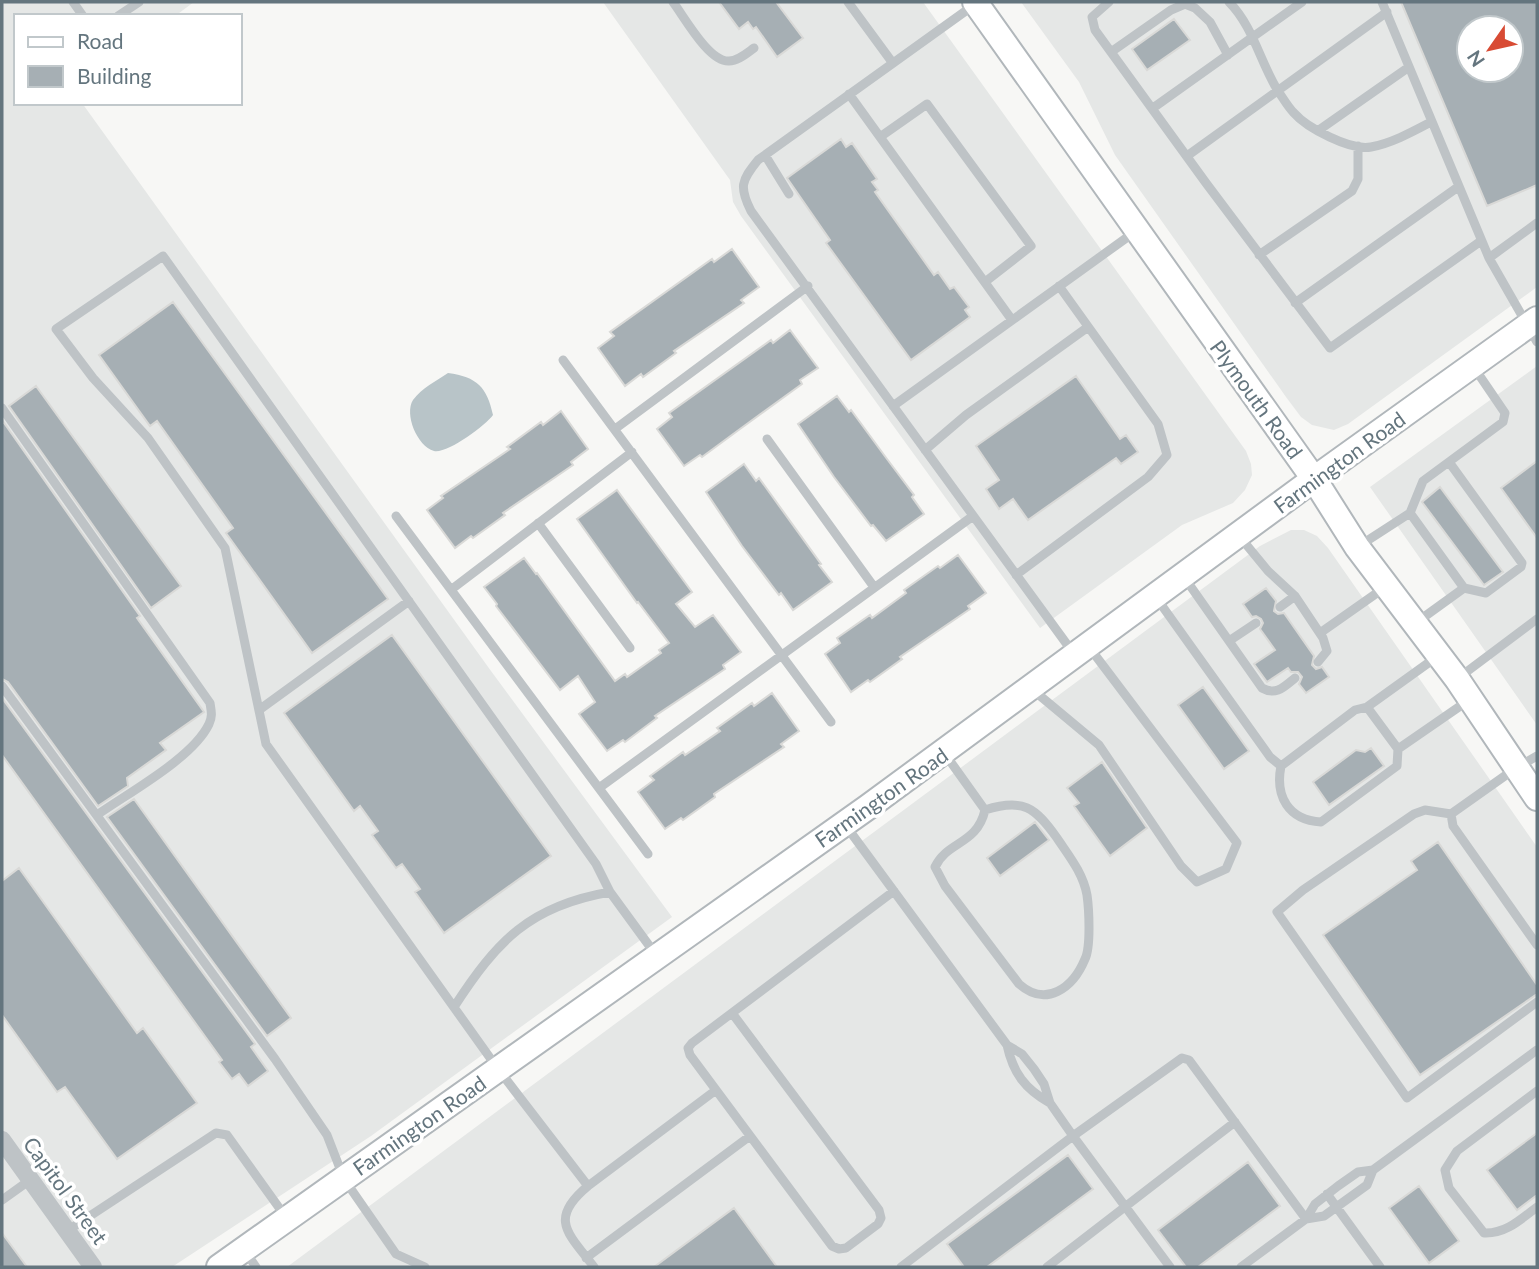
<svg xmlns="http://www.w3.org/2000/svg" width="1539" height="1269" viewBox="0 0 1539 1269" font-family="Lato,sans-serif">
	<rect width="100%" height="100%" fill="#f7f7f5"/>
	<!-- built -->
	<path fill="#e5e7e6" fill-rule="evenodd" d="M2,2H194L175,16H16V103H82L491,671L672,917L371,1136L172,1267H2Z
		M603,2H923L1246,451L1251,464L1252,475L1245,490L1233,503L1182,525L1040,628L741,216L733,202L730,180Z
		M1021,2H1537V287L1348,424L1334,430L1312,425L1301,417L1286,397L1115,155L1079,82ZM1469,28H1511V70H1469Z
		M1537,366V725L1370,487Z
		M1291,530H1304L1317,536L1328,548L1537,847V1267H287L1260,546Z"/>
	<!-- water -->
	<path fill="#b8c4c8" d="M448,373C477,377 487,387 493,415C485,426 447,454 434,451C417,446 404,414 413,400C422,388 436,381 448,373Z"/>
	<!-- building -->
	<path fill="#a6afb4" stroke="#d9d9d7" stroke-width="2" fill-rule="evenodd" d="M719,2H776L803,38L777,57L756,27L753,29L748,22L739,29Z
		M1401,2H1537V185L1487,206ZM1469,28H1511V70H1469Z
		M1174,19L1190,40L1147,70L1132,49Z
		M841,139L846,147L852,143L877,179L872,182L878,190L875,192L934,275L938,272L950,289L954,287L969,307L965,310L970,317L911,360L826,243L830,240L787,178Z
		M732,249L759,287L741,300L744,303L674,351L676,353L643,377L641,374L625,386L598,348L614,336L610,332L712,259L714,262Z
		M173,302L388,599L312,653L226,533L233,528L157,421L150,426L99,355Z
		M790,330L818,368L800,380L802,384L740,429L702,457L700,455L684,466L657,429L672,417L669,413L771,340L773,343Z
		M1076,376L1120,439L1126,435L1138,452L1121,464L1116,458L1028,520L1013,499L999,509L986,489L999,480L976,446Z
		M36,386L181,586L151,608L9,406Z
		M837,396L849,412L851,410L887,459L914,495L912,497L924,514L886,541L873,525L871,526L834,477L798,424Z
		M561,411L588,449L571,462L573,465L503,513L505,515L473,538L471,536L455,548L427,510L443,498L441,496L510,449L507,447L541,422L543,425Z
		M2,420L140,616L137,618L204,712L160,743L166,750L127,778L128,786L98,806L8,682L2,679Z
		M1537,461V538L1501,488Z
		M744,464L756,481L759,478L821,564L819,565L832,582L793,610L781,593L779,595L742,546L706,492Z
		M1440,487L1503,572L1484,585L1422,502Z
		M617,490L692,592L676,604L695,627L713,615L741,652L723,665L725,669L655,716L657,718L625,742L623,740L607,751L579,714L595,702L578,676L560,690L496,606L497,604L484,587L524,558L536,574L537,573L615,681L625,674L627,677L661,653L659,650L669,643L638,602L637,603L577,519Z
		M958,555L986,593L968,606L970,609L900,657L902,659L870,682L868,680L851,692L825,654L840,643L837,638L870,615L872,618L906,593L904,590L938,566L940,568Z
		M1266,588L1276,601L1274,611L1278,614L1284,613L1314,656L1312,665L1316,669L1322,667L1329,677L1306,693L1299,684L1302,677L1298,672H1291L1288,668L1267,682L1254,664L1275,650L1260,629L1263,623L1261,619L1256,616L1252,617L1243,604Z
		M392,635L551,856L444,933L415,892L420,889L402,864L396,868L372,835L378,831L360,806L354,811L284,713Z
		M1203,687L1249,751L1224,769L1178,705Z
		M772,693L799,731L781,744L784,747L714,794L715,797L683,820L681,818L665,829L638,792L654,780L650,776L683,752L685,755L720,731L717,728L752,703L754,706Z
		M2,698L255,1044L251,1047L268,1071L248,1086L239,1074L232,1079L219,1062L222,1060L2,755Z
		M1371,748L1384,766L1329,805L1313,782L1356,750L1365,752Z
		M1102,762L1147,828L1110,856L1074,806L1079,803L1067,788Z
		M134,799L291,1018L267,1036L107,817Z
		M1035,822L1049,840L1000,876L987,858Z
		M1438,842L1537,985V994L1420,1075L1323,935L1417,870L1411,861Z
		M19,868L137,1033L143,1028L197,1103L117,1159L65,1087L57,1092L2,1015V881Z
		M1537,1133V1195L1517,1210L1487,1170Z
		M1068,1155L1093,1189L987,1267H964L947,1244Z
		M1248,1162L1280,1206L1198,1267H1186L1158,1230Z
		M1419,1186L1459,1241L1429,1263L1389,1208Z
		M734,1208L777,1267H654Z
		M2,1233L27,1267H2Z"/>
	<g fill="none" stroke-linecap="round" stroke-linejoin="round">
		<!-- secondary casing -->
		<g stroke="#b1b7bb" stroke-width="28">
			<path id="secondary" d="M975,2L1314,479L1357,547L1457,679L1537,798
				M219,1267L868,807L1314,479L1537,319"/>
		</g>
		<!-- lane -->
		<path stroke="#bec3c6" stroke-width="9" d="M73,2L83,16
			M673,2C685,18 709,62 729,61C738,61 747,53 754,48
			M848,2L892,62
			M1109,2L1092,17L1095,30L1206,183L1330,348L1481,241
			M1229,2C1253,26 1260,62 1278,91C1283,98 1288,107 1294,113C1307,128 1351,151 1371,147C1392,143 1412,132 1431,122
			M1382,2L1489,258L1537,342
			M974,5L758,160C741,181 739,187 751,211L1074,654
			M118,16L139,2
			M1111,52L1171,10L1185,4L1195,8L1210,22L1228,55
			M849,94L1012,320
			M1153,108L1302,2
			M1319,130L1409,67
			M880,137L927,104L1031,246L985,282
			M765,155L789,194
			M1187,156L1387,12
			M1259,255L1352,191L1358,179V146
			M1489,258L1537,223
			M1295,303L1458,187
			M563,360L831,722
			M893,406L1136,231
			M2,408L210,703C211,710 213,716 209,724C193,758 128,793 97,815
			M615,429L808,286
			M767,439L874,587
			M925,450L966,415L1088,327
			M1449,462L1522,563L1521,567L1486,593L1464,588
			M396,516L648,854
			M538,523L630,648
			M1240,537L1268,571L1295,596L1323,638L1327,651L1318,662
			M1359,546L1410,513
			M1016,575L1148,477L1167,455L1158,424L1059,286
			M1184,577L1262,688C1276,696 1284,687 1295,678
			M452,589L632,452
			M1155,596L1270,757L1281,766
			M1280,607L1295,596
			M1417,622L1464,588L1410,513L1423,481L1503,422L1505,413L1473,366
			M1320,633L1384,588
			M1229,641L1256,623
			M1457,679L1537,619
			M2,686L275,1059L327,1135L344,1179L396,1254L425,1267
			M1033,690L1099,745L1181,866L1197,882L1226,869L1237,843L1089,647
			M1367,707L1398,749L1397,766L1321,822C1288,820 1275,796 1281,766L1355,710L1367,707L1438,656
			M259,710L409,601
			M1398,749L1469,700
			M945,754L985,810C977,845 947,841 935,867L945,886L1019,984C1046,1008 1073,988 1085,959C1091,947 1089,909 1087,895C1083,873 1069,856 1057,838C1035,807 1023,798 985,810
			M1537,756L1516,768L1451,814L1453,826L1537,945
			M599,788L973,516
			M1451,814L1425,810L1414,814L1303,890L1277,912L1407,1098L1537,1002
			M846,826L1007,1045
			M454,1007C497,941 529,906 610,892
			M732,1013L879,1210L881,1218L878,1224L846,1248L839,1249L832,1246L690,1055L688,1048L692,1043L894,891
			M1537,1091L1457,1151L1445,1170L1449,1188L1484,1233C1506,1234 1521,1219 1537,1207
			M1373,1170L1367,1185L1324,1216L1306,1219L1315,1204L1338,1186L1358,1172L1373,1170L1537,1050
			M588,1186L716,1090
			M1327,1194L1380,1267
			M2,1200L30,1180
			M67,1231L216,1133L227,1135L285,1216
			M245,1251L256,1267
			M586,1258L750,1136
			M594,1267C568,1233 548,1219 588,1186L498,1069L266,744L225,548L148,438L93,378L56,329L163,256L596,864L610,892L656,955
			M901,1267L1073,1136L1050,1103L1044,1084L1034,1069L1022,1054L1007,1045C1013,1073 1025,1089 1050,1103
			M1047,1267L1235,1122
			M1170,1267L1073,1136L1182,1058L1189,1060L1306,1219L1241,1267"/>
		<!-- street -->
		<path stroke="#bec3c6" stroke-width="18" d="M2,1140L93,1267"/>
		<!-- secondary -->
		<use href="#secondary" stroke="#fff" stroke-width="24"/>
	</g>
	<g text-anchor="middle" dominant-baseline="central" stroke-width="7" stroke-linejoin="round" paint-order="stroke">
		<!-- street labels -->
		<g font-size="21" fill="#64757e" stroke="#fff">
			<text transform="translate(1257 399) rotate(54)">Plymouth Road</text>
			<text transform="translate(1339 462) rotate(-36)">Farmington Road</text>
			<text transform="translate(881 797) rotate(-35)">Farmington Road</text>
			<text transform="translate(419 1125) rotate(-35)">Farmington Road</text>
			<text transform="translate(66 1190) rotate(54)">Capitol Street</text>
		</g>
	</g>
	<!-- border -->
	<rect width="1539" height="1269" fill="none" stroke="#64757e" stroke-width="7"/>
	<!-- legend -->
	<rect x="14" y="14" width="228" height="91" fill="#ffffff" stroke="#c1c8cb" stroke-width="2"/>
	<rect x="28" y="37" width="35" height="10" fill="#ffffff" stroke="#c1c8cb" stroke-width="2"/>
	<text x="77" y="49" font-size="21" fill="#64757e">Road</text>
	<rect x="28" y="66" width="35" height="21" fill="#a6afb4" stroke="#c1c8cb" stroke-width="2"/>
	<text x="77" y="84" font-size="21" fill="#64757e">Building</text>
	<!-- north arrow -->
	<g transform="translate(1490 49) rotate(236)"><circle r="33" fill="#ffffff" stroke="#c1c8cb" stroke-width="2"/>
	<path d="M0-5L12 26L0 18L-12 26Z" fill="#d84b34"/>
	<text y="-10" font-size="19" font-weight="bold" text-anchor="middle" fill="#64757e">N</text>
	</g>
</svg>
